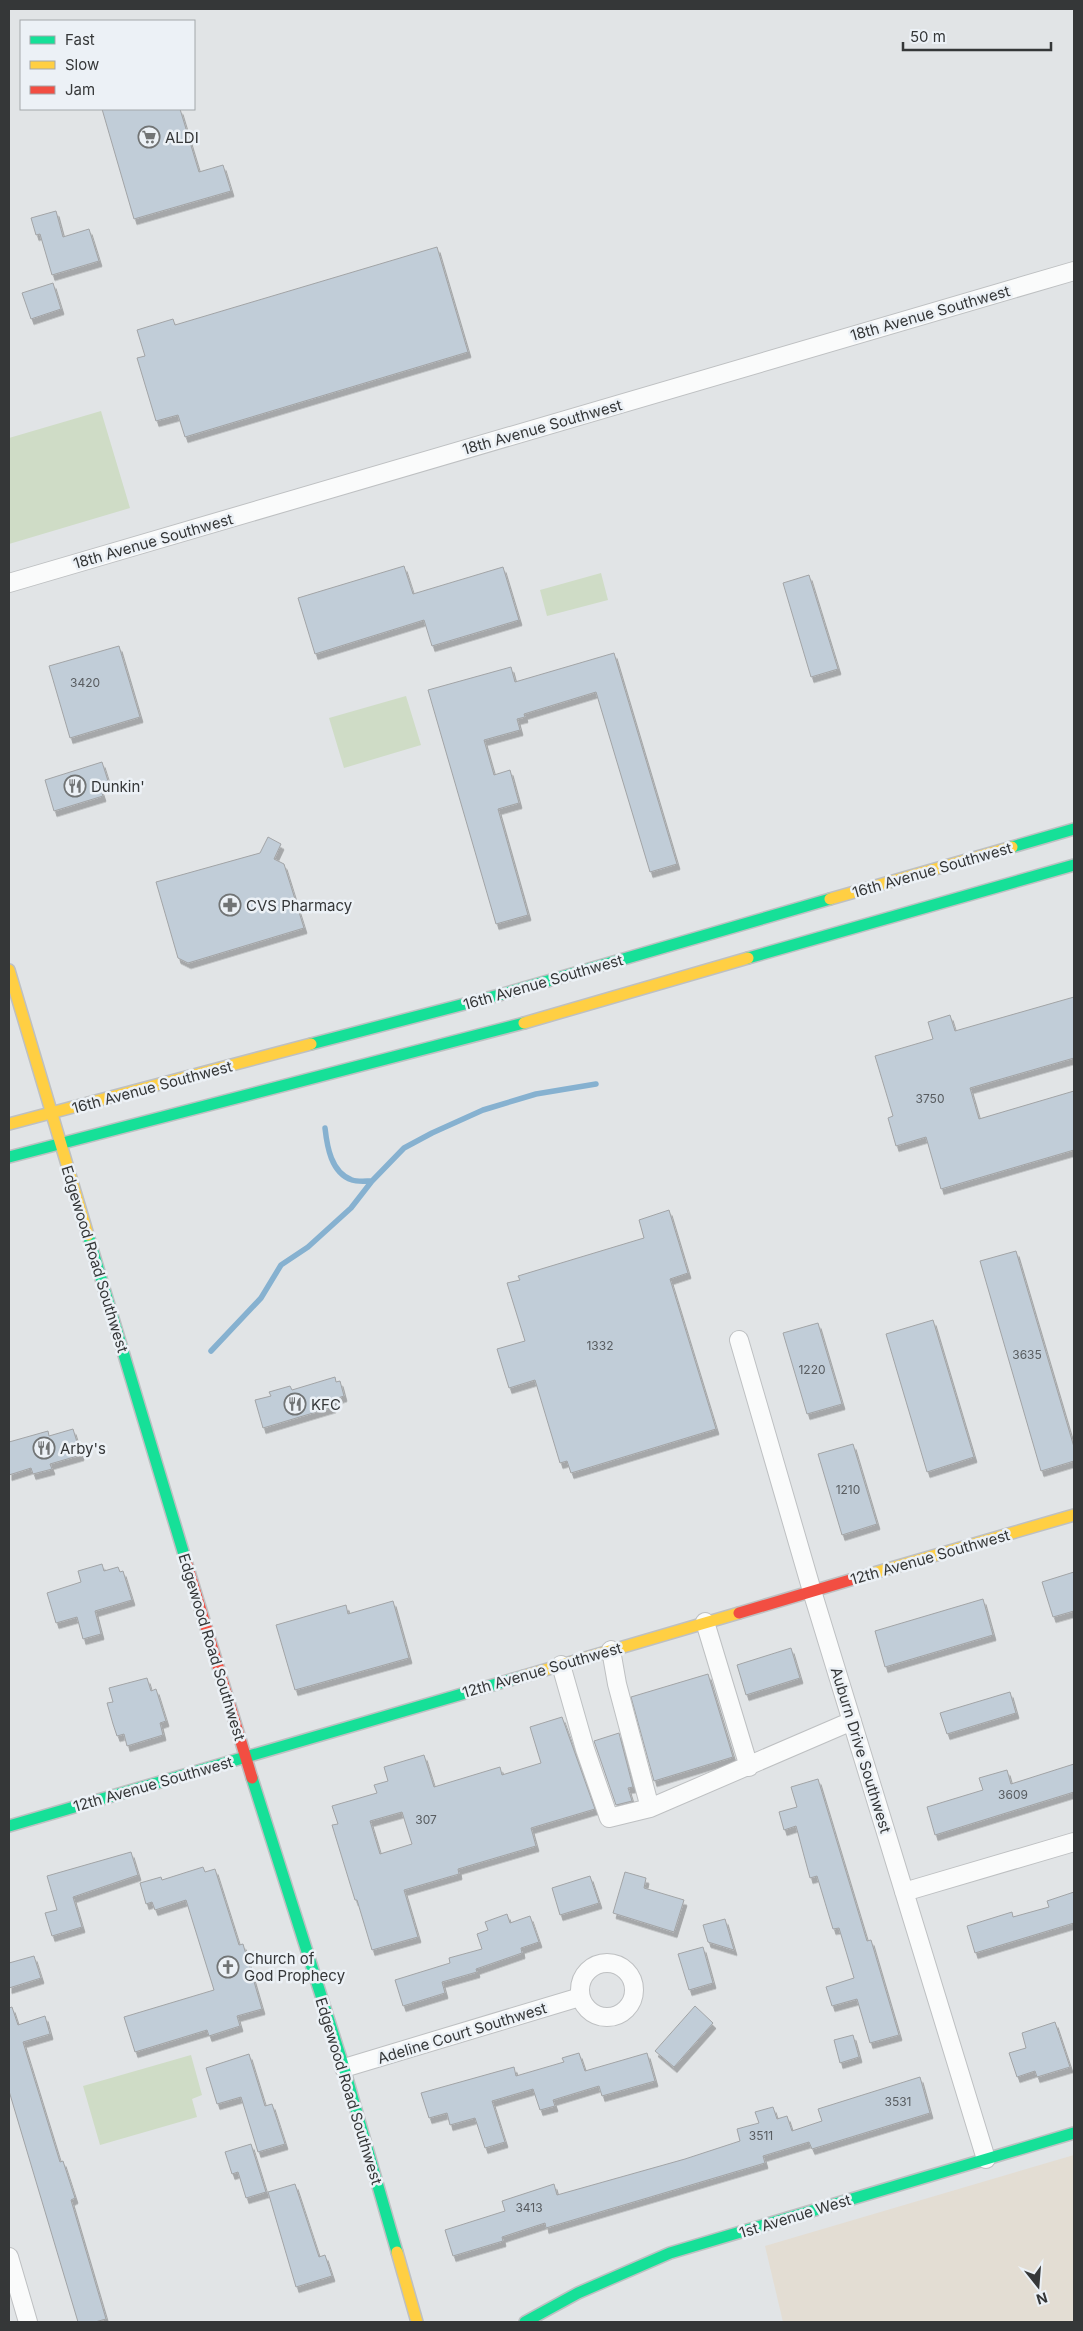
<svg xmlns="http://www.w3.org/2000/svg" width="1083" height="2331" viewBox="0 0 1083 2331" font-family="Inter,sans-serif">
	<defs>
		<filter id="shadow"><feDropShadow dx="3" dy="5.5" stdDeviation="0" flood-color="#0004"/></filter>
	</defs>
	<rect width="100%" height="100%" fill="#e1e4e6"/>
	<!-- education -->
	<path fill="#e3ddd3" d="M1074,2155V2322H783L765,2246Z"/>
	<!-- green -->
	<path fill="#cfdcc6" d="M101,411L130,508L9,544V438Z
		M601,573L608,600L547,616L540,590Z
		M406,696L421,745L344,768L329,718Z
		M191,2055L202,2095L192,2099L197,2117L100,2145L83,2086Z"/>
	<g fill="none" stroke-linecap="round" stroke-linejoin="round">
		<!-- stream -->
		<path stroke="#86b1d0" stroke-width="5.5" d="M325,1128C327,1146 331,1173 352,1180C357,1182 366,1181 372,1181
			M211,1351L261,1298L281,1265L308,1247L351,1208L372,1181L404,1148L432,1133L483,1110L536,1094L596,1084"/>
	</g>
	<!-- building -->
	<path fill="#c1cdd8" stroke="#a2a4a6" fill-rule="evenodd" filter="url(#shadow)" d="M102,109H180L199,172L223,165L231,191L134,219Z
		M56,211L63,237L89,229L99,261L52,275L40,234L36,235L31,218Z
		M437,247L468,352L185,437L178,415L156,421L137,358L145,356L137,330L173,319L175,325Z
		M53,283L61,309L31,319L22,293Z
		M404,566L413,594L503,567L519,620L432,646L424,620L315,654L298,598Z
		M809,575L838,669L811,677L783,583Z
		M119,646L140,717L70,738L49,666Z
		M614,653L677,864L650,872L596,692L524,714L525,717L517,719L520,730L484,740L494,775L510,770L519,803L498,809L528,915L496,924L428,690L511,667L515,682Z
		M102,762L109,784L100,787L103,796L54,811L45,780Z
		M268,837L281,844L274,859L284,864L304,928L188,963L178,958L156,882L260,853Z
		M1074,997V1058L970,1088L979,1119L1074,1091V1150L941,1189L926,1137L896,1146L888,1118L893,1116L875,1056L933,1039L928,1022L950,1015L955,1031Z
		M669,1210L688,1273L670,1279L716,1429L571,1473L567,1461L560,1463L535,1380L509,1388L497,1349L525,1341L507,1283L520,1280L518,1276L644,1238L639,1220Z
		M1016,1251L1074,1447V1461L1041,1471L980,1261Z
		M933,1320L974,1457L927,1472L886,1334Z
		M818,1323L842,1404L807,1414L783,1333Z
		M335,1377L336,1382L340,1381L344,1396L332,1400L333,1407L263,1428L255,1400L271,1396L269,1392L290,1386L292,1390Z
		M73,1429L81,1455L50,1464L52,1469L33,1474L31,1468L9,1475V1442L48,1431L49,1436Z
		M853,1444L877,1524L842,1535L818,1454Z
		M102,1564L104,1571L118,1567L120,1572L123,1571L132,1600L95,1611L101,1634L83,1639L77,1617L56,1623L47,1593L81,1582L78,1571Z
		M1074,1572V1611L1053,1617L1042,1582Z
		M983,1599L993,1635L885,1667L875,1631Z
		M393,1601L409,1658L295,1690L276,1625L346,1605L348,1614Z
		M791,1648L800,1678L746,1695L737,1665Z
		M708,1674L733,1757L654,1781L631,1697Z
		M147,1678L151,1691L156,1689L166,1721L160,1723L163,1735L127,1746L124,1734L117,1736L113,1724L107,1703L113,1702L109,1688Z
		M1010,1692L1016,1713L947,1734L940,1713Z
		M562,1717L595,1809L531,1828L536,1846L458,1869L459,1874L404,1890L418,1937L372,1950L357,1900H355L332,1825L338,1824L332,1806L377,1793L374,1785L388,1781L384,1767L424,1755L434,1787L500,1767L502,1775L541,1763L530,1727ZM402,1812L412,1844L380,1854L370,1821Z
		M619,1733L633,1787L628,1788L632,1801L616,1805L594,1741Z
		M1074,1764V1792L935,1835L927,1807L983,1790L979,1778L1007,1770L1011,1784Z
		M818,1779L867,1941L871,1940L899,2035L870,2043L857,1999L832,2006L826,1987L854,1978L839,1928L833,1929L817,1876L810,1878L796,1826L784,1830L779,1812L797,1807L791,1787Z
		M131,1852L138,1875L73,1897L82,1927L52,1936L45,1913L57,1910L47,1876Z
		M203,1867L205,1872L215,1869L239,1945L243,1944L262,2009L237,2016L240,2026L209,2036L207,2030L135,2052L124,2017L214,1990L186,1900L155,1910L152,1902L146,1904L140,1883L161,1877L162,1880Z
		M625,1872L646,1878L644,1888L684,1900L674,1932L613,1913Z
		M590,1876L599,1903L560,1915L552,1888Z
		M1074,1892V1923L975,1953L967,1926L1012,1912L1013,1917L1049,1907L1047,1901Z
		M507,1914L510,1923L530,1916L539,1942L521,1948L522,1953L476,1969L477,1972L442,1982L445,1993L403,2006L395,1980L450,1963L449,1958L482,1949L477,1934L488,1930L485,1922Z
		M725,1919L734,1950L708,1942L703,1925Z
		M703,1947L713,1983L689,1990L678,1954Z
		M34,1956L41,1978L9,1988V1963Z
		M695,2006L713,2023L674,2067L655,2051Z
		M12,2007L18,2025L45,2016L50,2034L23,2042L60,2162L63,2161L75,2198L71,2200L106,2319L95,2322H78L9,2091V2008Z
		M1055,2022L1070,2067L1037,2077L1035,2071L1017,2077L1009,2053L1026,2048L1022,2033Z
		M853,2035L859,2057L840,2063L834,2040Z
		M579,2053L585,2071L647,2053L655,2081L602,2096L599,2086L553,2100L555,2106L540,2110L533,2089L492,2101L505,2142L485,2148L475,2118L450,2125L447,2113L429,2118L421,2093L514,2067L516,2076L564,2062L562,2058Z
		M249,2054L265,2106L272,2104L285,2144L258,2152L241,2097L217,2104L206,2068Z
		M920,2077L930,2113L812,2149L809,2142L763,2156L765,2163L546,2228L545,2223L502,2237L503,2241L453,2256L445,2230L505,2211L502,2201L554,2184L557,2195L685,2159L740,2141L737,2129L759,2123L755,2112L773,2107L777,2119L787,2116L792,2131L822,2121L818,2109Z
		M251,2144L266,2192L246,2198L238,2172L232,2174L225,2152Z
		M295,2184L319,2257L325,2255L332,2276L296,2287L268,2192Z"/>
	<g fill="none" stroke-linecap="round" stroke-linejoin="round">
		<!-- street casing -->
		<g stroke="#bec0c2" stroke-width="20">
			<path id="street" d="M9,583L1074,271
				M739,1340L812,1591L986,2159
				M705,1622L749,1767
				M611,1650L617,1684L650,1808L852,1721
				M561,1665L585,1749L609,1818L650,1808
				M904,1892L1074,1842
				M580 1990a27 27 0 1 1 54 0a27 27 0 1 1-54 0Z
				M344,2068L580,1997
				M9,2257L28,2322"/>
		</g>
		<!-- fast casing -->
		<g stroke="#bec0c2" stroke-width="14">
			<path id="fast" d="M1012,847L1074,829
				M748,958L1074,865
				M311,1044L503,994L830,899
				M9,1157L524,1023
				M88,1235L185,1558
				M252,1778L344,2068L397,2252
				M9,1826L524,1676
				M525,2322L578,2293L670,2253L1074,2133"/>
		</g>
		<!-- slow casing -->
		<g stroke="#bec0c2" stroke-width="14">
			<path id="slow" d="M830,899L1012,847
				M9,970L88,1235
				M524,1023L748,958
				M9,1124L311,1044
				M867,1575L1074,1515
				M524,1676L739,1613
				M397,2252L417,2322"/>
		</g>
		<!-- jam casing -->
		<g stroke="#bec0c2" stroke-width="14">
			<path id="jam" d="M185,1558L252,1778
				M739,1613L867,1575"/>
		</g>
		<!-- street -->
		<use href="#street" stroke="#fafbfb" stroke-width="18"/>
		<!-- fast -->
		<use href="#fast" stroke="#16e098" stroke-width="11"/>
		<!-- slow -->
		<use href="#slow" stroke="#ffcf43" stroke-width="11"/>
		<!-- jam -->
		<use href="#jam" stroke="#f24e42" stroke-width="11"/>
	</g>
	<!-- icons -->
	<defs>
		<g id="supermarket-ring" transform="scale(1.125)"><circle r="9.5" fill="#ecf1f6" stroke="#717475" stroke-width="1.5"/><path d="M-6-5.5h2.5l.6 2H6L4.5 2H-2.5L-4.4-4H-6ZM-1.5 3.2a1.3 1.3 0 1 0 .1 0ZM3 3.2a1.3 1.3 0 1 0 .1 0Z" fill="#717475"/></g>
		<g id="restaurant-ring" transform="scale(1.125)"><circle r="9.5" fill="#ecf1f6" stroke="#717475" stroke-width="1.5"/><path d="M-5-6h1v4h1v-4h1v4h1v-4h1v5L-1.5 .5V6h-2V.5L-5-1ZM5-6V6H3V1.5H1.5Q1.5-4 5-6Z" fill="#717475"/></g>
		<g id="pharmacy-ring" transform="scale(1.125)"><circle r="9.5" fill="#ecf1f6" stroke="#717475" stroke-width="1.5"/><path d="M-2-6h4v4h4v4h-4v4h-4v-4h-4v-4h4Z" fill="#717475"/></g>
		<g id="church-ring" transform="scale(1.125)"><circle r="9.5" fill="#ecf1f6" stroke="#717475" stroke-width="1.5"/><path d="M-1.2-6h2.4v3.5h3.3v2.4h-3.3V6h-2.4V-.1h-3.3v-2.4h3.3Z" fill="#717475"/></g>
	</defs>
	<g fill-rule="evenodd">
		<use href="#supermarket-ring" x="149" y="137"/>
		<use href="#restaurant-ring" x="75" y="786"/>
		<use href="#pharmacy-ring" x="230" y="905"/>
		<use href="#restaurant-ring" x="295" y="1404"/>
		<use href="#restaurant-ring" x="44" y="1448"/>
		<use href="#church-ring" x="228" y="1967"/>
	</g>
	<g text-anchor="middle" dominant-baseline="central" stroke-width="5" stroke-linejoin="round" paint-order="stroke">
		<!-- number labels -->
		<g font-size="12" fill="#585c60">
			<text x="85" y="682">3420</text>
			<text x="930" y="1098">3750</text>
			<text x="600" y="1345">1332</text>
			<text x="1027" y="1354">3635</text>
			<text x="812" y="1369">1220</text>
			<text x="848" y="1489">1210</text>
			<text x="1013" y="1794">3609</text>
			<text x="426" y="1819">307</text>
			<text x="898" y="2101">3531</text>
			<text x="761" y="2135">3511</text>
			<text x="529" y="2207">3413</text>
		</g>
		<!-- poi labels -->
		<g font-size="15" fill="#353738" stroke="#ecf1f6" text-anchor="start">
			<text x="165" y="137">ALDI</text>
			<text x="91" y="786">Dunkin'</text>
			<text x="246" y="905">CVS Pharmacy</text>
			<text x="311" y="1404">KFC</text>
			<text x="60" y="1448">Arby's</text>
			<text x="244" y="1958">Church of<tspan x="244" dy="17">God Prophecy</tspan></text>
		</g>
		<!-- street labels -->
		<g font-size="15" fill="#353738" stroke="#ecf1f6">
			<text transform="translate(930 313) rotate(-16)">18th Avenue Southwest</text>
			<text transform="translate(542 427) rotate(-16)">18th Avenue Southwest</text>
			<text transform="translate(153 541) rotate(-16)">18th Avenue Southwest</text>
			<text transform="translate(932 870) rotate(-16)">16th Avenue Southwest</text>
			<text transform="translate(543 982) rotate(-16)">16th Avenue Southwest</text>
			<text transform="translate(152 1087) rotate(-15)">16th Avenue Southwest</text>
			<text transform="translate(95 1259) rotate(73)">Edgewood Road Southwest</text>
			<text transform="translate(930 1557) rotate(-16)">12th Avenue Southwest</text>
			<text transform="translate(212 1647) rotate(73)">Edgewood Road Southwest</text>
			<text transform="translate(542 1670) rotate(-16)">12th Avenue Southwest</text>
			<text transform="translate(861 1750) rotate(73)">Auburn Drive Southwest</text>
			<text transform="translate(153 1784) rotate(-16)">12th Avenue Southwest</text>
			<text transform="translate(462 2033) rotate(-17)">Adeline Court Southwest</text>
			<text transform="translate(349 2091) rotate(73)">Edgewood Road Southwest</text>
			<text transform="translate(795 2216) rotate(-17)">1st Avenue West</text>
		</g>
	</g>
	<!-- border -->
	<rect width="1083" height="2331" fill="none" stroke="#353738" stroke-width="20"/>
	<!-- legend -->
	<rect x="20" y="20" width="175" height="90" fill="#ecf1f6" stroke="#a3a7aa"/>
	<rect x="30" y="36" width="25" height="8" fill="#16e098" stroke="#a3a7aa"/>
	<text x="65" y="45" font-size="15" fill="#353738">Fast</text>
	<rect x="30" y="61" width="25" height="8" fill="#ffcf43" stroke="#a3a7aa"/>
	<text x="65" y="70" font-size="15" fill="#353738">Slow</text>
	<rect x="30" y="86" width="25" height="8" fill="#f24e42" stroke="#a3a7aa"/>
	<text x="65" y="95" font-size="15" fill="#353738">Jam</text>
	<!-- north arrow -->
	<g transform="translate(1038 2286) rotate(163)" stroke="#ecf1f6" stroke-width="4" paint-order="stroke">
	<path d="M0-4L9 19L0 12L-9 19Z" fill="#353738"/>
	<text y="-8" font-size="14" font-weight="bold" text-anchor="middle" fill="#353738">N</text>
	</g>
	<!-- scale -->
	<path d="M903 42v8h148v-8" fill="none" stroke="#353738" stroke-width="2.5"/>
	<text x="910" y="42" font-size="15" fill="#353738" stroke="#ecf1f6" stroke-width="4" paint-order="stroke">50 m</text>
</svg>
